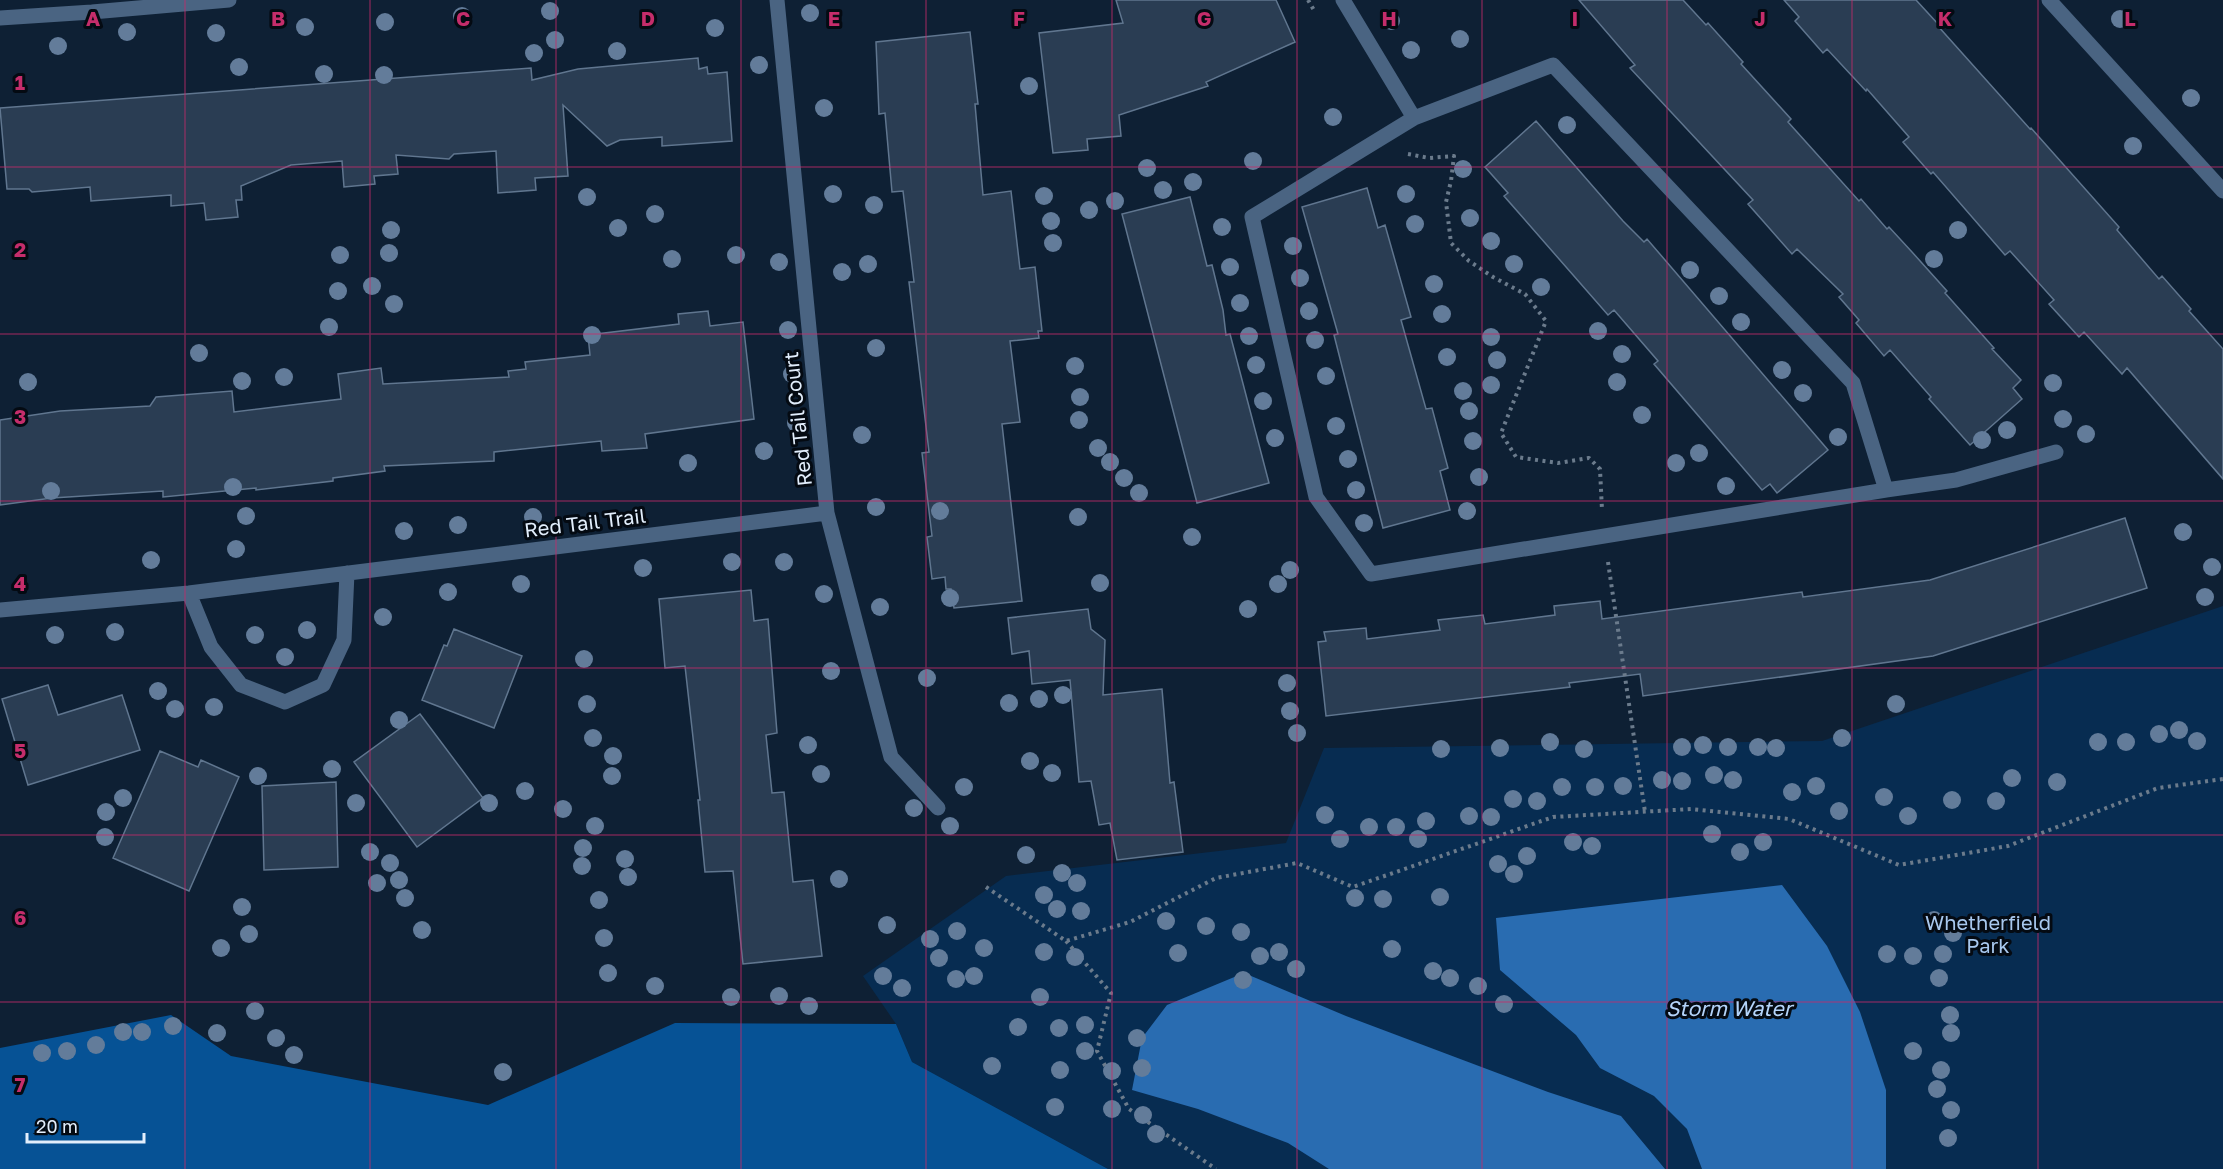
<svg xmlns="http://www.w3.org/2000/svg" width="2223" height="1169" viewBox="0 0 2223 1169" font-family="'Golos Text',sans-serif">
	<rect width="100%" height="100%" fill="#0e2034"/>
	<!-- green -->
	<path fill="#072c51" d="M2223,606V1169H1108L912,1062L896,1024L863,976L1006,876L1286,843L1324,748L1822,741Z"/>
	<!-- forest -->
	<path fill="#065295" d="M171,1015L231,1056L488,1105L675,1023L896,1024L912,1062L1108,1169H0V1048Z"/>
	<!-- water -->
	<path fill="#296cb1" d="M1782,885L1827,946L1860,1012L1886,1090V1169H1702L1687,1129L1654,1096L1600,1068L1576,1035L1500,970L1496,918Z
		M1244,973L1346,1016L1548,1092L1621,1116L1665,1169H1329L1288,1143L1198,1109L1132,1090L1142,1038L1167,1005Z"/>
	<!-- building -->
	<path fill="#2a3d53" stroke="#60768f" stroke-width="1.5" d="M1116,0H1276L1295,42L1206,82L1208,86L1119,115L1121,136L1087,139L1088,150L1053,153L1039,33L1123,23Z
		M1579,0H1683L1706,25L1708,23L1743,62L1741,64L1791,119L1788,122L1859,201L1861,199L1887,229L1889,227L1912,252L1947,291L1945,293L1994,348L1992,349L2021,380L2013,388L2022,399L1970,445L1929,399L1931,397L1890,350L1884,356L1856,323L1859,320L1839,297L1843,294L1797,249L1792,254L1763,221L1748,204L1753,200L1630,68L1635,65Z
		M1784,0H1916L1938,24L1937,25L2030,129L2031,128L2119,227L2117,230L2159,279L2162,276L2191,309L2189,311L2223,349V479L2127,368L2122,374L2084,332L2079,337L2049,304L2054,300L2010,251L2005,255L1933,172L1931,174L1903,142L1909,137L1867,89L1866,91L1827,49L1823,53L1795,21L1799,17Z
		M970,32L978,104H975L983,195L1011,191L1020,269L1035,267L1042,331H1038L1039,338L1010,341L1020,422L1002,424L1022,601L954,608L951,589H946L945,577L932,579L927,537L932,536L922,453L929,452L909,282H914L903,191L892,192L885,113L879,114L876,42Z
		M698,58L699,69L707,67L708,74L727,72L732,141L662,146V137L620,140L607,146L563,105L568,176L535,178L536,190L498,193L496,151L454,154L449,159L396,155L398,174L374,176L375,184L344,187L342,161L291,165L241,186L242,200H236L238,217L206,220L204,203L171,206V195L91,201L90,187L32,192L29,189H7L0,108L531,68L532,80L578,69Z
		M1536,121L1623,221L1644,242L1647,239L1828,450L1777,493L1770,484L1762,490L1654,364L1658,361L1614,310L1608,315L1504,196L1508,193L1485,167Z
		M1367,188L1378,228L1385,225L1411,317L1401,320L1426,409L1432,408L1448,468L1440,471L1450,510L1383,528L1334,335L1338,334L1302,207Z
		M1190,197L1207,266L1212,265L1223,310L1226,335L1230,334L1269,483L1197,503L1122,214Z
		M708,311L710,326L743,322L754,419L645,434L647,448L602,451L601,441L494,452V461L384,466L385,471L333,478V481L256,490V488L163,497V491L52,498L0,505V420L60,411L150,406L156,397L232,391L234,412L341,399L338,374L381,368L383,384L509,377L508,371L526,369L525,362L590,355L588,335L679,324L678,314Z
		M2125,518L2147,588L1933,656L1643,696L1640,674L1569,683L1570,687L1326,716L1318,642L1326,641L1324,632L1366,628L1367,639L1440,630L1438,620L1483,615L1485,624L1555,615L1554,606L1600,601L1602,619L1802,592L1803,597L1930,580Z
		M751,590L754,621L768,619L777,733L766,735L772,793L784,792L793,882L813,880L822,956L743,964L733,871L705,872L698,800H700L685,666L665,668L659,599Z
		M1088,609L1091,629L1105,640L1103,695L1162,689L1170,783L1174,782L1183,852L1117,860L1110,823L1099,825L1091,781L1079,782L1070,680L1032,684L1029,651L1012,654L1008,618Z
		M454,629L522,656L494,728L422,700L444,645L447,646Z
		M48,685L58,715L122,695L140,750L28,785L2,699Z
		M420,714L483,798L417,847L354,762Z
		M160,751L198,767L201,760L239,777L189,891L113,858Z
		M336,782L338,867L264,870L262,786Z"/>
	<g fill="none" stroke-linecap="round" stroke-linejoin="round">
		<!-- path -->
		<path stroke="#6b7b8c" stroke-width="4" stroke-dasharray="3 4.5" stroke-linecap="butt" d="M1308,0L1315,12
			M1408,154L1429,158L1454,156L1451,181L1446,202L1451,243L1469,261L1493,277L1525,294L1546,321L1501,433L1516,457L1558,463L1589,458L1600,469L1602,510
			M1608,562L1645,812
			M986,887L1066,941L1130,922L1216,878L1297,863L1353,887L1553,817L1691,809L1789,819L1899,865L2008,846L2158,788L2223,779
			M1066,941L1111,993L1097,1051L1129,1109L1216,1169"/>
		<!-- service -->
		<path stroke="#4a6482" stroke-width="15" d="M1343,0L1414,118
			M1553,65L1853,383L1886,490L1371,574L1316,497L1252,217L1414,118Z
			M1886,490L1956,480L2056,452"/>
		<!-- minor -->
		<path stroke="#4a6482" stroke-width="15" d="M777,0L827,513L891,757L938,808
			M2049,0L2223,191
			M189,593L211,647L241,685L285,702L323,685L344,640L347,573
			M0,610L189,593L827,513"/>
		<!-- tertiary -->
		<path stroke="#4a6482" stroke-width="15" d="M0,18L92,12L229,0"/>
	</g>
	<!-- trees -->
	<g fill="#637c9a">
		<circle cx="550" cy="11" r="9"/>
		<circle cx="810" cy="13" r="9"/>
		<circle cx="462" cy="16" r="9"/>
		<circle cx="2120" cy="19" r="9"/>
		<circle cx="1391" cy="21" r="9"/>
		<circle cx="385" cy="22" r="9"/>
		<circle cx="305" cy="27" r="9"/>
		<circle cx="715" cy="28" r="9"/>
		<circle cx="127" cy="32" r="9"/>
		<circle cx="216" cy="33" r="9"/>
		<circle cx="1460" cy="39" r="9"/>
		<circle cx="555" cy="40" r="9"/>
		<circle cx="58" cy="46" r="9"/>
		<circle cx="1411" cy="50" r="9"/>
		<circle cx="617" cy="51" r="9"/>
		<circle cx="534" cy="53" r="9"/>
		<circle cx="759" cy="65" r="9"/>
		<circle cx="239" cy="67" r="9"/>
		<circle cx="324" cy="74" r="9"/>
		<circle cx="384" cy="75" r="9"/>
		<circle cx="1029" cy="86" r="9"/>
		<circle cx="2191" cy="98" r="9"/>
		<circle cx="824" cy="108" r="9"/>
		<circle cx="1333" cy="117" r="9"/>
		<circle cx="1567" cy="125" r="9"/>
		<circle cx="2133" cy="146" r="9"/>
		<circle cx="1253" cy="161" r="9"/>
		<circle cx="1147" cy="168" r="9"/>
		<circle cx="1463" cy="169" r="9"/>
		<circle cx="1193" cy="182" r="9"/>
		<circle cx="1163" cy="190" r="9"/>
		<circle cx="833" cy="194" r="9"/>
		<circle cx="1406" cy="194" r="9"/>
		<circle cx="1044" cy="196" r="9"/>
		<circle cx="587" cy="197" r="9"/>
		<circle cx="1115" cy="201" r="9"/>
		<circle cx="874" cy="205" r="9"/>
		<circle cx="1089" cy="210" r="9"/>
		<circle cx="655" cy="214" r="9"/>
		<circle cx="1470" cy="218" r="9"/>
		<circle cx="1051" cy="221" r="9"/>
		<circle cx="1415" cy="224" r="9"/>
		<circle cx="1222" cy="227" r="9"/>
		<circle cx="618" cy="228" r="9"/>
		<circle cx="391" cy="230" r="9"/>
		<circle cx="1958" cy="230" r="9"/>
		<circle cx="1491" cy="241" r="9"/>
		<circle cx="1053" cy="243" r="9"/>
		<circle cx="1293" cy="246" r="9"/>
		<circle cx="389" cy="253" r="9"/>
		<circle cx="340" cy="255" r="9"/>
		<circle cx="736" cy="255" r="9"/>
		<circle cx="672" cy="259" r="9"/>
		<circle cx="1934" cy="259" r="9"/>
		<circle cx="779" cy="262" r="9"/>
		<circle cx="868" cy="264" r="9"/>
		<circle cx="1514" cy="264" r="9"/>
		<circle cx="1230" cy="267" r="9"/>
		<circle cx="1690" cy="270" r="9"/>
		<circle cx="842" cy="272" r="9"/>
		<circle cx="1300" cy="278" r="9"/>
		<circle cx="1434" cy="284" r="9"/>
		<circle cx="372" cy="286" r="9"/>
		<circle cx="1541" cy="287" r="9"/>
		<circle cx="338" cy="291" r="9"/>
		<circle cx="1719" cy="296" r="9"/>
		<circle cx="1240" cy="303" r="9"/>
		<circle cx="394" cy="304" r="9"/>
		<circle cx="1309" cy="311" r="9"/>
		<circle cx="1442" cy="314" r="9"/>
		<circle cx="1741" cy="322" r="9"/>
		<circle cx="329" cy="327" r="9"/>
		<circle cx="788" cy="330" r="9"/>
		<circle cx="1598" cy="331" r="9"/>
		<circle cx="592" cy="335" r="9"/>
		<circle cx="1249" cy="336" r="9"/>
		<circle cx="1491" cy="337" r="9"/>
		<circle cx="1315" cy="340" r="9"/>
		<circle cx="876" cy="348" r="9"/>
		<circle cx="199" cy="353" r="9"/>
		<circle cx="1622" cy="354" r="9"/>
		<circle cx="1447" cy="357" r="9"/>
		<circle cx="1497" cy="360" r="9"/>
		<circle cx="1256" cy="365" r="9"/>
		<circle cx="1075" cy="366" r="9"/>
		<circle cx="1782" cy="370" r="9"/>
		<circle cx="792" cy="374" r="9"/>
		<circle cx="1326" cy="376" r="9"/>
		<circle cx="284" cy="377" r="9"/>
		<circle cx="242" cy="381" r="9"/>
		<circle cx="28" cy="382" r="9"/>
		<circle cx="1617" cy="382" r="9"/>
		<circle cx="2053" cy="383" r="9"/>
		<circle cx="1491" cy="385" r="9"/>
		<circle cx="1463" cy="391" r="9"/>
		<circle cx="1803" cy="393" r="9"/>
		<circle cx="1080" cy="397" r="9"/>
		<circle cx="1263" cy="401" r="9"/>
		<circle cx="1469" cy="411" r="9"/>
		<circle cx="1642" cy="415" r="9"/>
		<circle cx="2063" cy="419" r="9"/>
		<circle cx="1079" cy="420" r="9"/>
		<circle cx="796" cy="423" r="9"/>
		<circle cx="1336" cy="426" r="9"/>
		<circle cx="2007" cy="430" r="9"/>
		<circle cx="2086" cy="434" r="9"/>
		<circle cx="862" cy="435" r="9"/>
		<circle cx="1838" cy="437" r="9"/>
		<circle cx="1275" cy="438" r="9"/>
		<circle cx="1982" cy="440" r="9"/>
		<circle cx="1473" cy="441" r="9"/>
		<circle cx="1098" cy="448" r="9"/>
		<circle cx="764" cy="451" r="9"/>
		<circle cx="1699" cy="453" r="9"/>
		<circle cx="1348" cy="459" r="9"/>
		<circle cx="1110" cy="462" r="9"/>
		<circle cx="688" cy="463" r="9"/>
		<circle cx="1676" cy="463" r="9"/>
		<circle cx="1479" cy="477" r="9"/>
		<circle cx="1124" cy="478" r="9"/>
		<circle cx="1726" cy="486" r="9"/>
		<circle cx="233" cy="487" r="9"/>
		<circle cx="1356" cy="490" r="9"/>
		<circle cx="51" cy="491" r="9"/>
		<circle cx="1139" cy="493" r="9"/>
		<circle cx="876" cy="507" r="9"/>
		<circle cx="940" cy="511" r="9"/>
		<circle cx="1467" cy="511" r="9"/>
		<circle cx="246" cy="516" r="9"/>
		<circle cx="533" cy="517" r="9"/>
		<circle cx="1078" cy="517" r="9"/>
		<circle cx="1364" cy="523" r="9"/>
		<circle cx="458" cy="525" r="9"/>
		<circle cx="404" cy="531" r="9"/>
		<circle cx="2183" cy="532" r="9"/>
		<circle cx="1192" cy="537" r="9"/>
		<circle cx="236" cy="549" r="9"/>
		<circle cx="151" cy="560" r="9"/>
		<circle cx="732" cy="562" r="9"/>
		<circle cx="784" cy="562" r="9"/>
		<circle cx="2212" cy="567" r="9"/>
		<circle cx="643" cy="568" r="9"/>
		<circle cx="1290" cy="570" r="9"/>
		<circle cx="1100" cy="583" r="9"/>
		<circle cx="521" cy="584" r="9"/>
		<circle cx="1278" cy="584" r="9"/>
		<circle cx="448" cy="592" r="9"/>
		<circle cx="824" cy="594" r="9"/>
		<circle cx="2205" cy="597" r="9"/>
		<circle cx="950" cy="598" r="9"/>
		<circle cx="880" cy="607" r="9"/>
		<circle cx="1248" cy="609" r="9"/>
		<circle cx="383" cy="617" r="9"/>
		<circle cx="307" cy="630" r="9"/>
		<circle cx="115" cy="632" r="9"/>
		<circle cx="55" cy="635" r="9"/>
		<circle cx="255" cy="635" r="9"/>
		<circle cx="285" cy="657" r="9"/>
		<circle cx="584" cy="659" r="9"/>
		<circle cx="831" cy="671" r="9"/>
		<circle cx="927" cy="678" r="9"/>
		<circle cx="1287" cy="683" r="9"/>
		<circle cx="158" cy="691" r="9"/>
		<circle cx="1063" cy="695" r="9"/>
		<circle cx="1039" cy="699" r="9"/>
		<circle cx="1009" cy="703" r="9"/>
		<circle cx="587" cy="704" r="9"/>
		<circle cx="1896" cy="704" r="9"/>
		<circle cx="214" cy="707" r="9"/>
		<circle cx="175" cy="709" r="9"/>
		<circle cx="1290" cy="711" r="9"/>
		<circle cx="399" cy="720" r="9"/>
		<circle cx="2179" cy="730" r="9"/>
		<circle cx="1297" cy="733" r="9"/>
		<circle cx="2159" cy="734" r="9"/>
		<circle cx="593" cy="738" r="9"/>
		<circle cx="1842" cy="738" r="9"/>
		<circle cx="2197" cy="741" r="9"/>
		<circle cx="1550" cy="742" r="9"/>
		<circle cx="2098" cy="742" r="9"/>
		<circle cx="2126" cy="742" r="9"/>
		<circle cx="808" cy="745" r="9"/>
		<circle cx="1703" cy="745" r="9"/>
		<circle cx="1682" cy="747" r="9"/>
		<circle cx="1728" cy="747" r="9"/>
		<circle cx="1758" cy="747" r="9"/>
		<circle cx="1500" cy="748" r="9"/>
		<circle cx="1776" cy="748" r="9"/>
		<circle cx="1441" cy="749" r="9"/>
		<circle cx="1584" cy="749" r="9"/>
		<circle cx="613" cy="756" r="9"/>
		<circle cx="1030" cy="761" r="9"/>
		<circle cx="332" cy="769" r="9"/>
		<circle cx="1052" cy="773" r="9"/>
		<circle cx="821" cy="774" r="9"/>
		<circle cx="1714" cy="775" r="9"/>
		<circle cx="258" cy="776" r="9"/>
		<circle cx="612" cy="776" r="9"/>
		<circle cx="2012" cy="778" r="9"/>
		<circle cx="1662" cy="780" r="9"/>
		<circle cx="1733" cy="780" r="9"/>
		<circle cx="1682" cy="781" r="9"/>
		<circle cx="2057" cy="782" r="9"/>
		<circle cx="1623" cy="786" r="9"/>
		<circle cx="1816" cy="786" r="9"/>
		<circle cx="964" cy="787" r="9"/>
		<circle cx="1562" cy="787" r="9"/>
		<circle cx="1595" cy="787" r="9"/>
		<circle cx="525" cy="791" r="9"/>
		<circle cx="1792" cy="792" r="9"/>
		<circle cx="1884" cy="797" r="9"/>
		<circle cx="123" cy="798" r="9"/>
		<circle cx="1513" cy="799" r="9"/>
		<circle cx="1952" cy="800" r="9"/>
		<circle cx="1537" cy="801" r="9"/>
		<circle cx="1996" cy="801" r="9"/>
		<circle cx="356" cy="803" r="9"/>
		<circle cx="489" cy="803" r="9"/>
		<circle cx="914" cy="808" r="9"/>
		<circle cx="563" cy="809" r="9"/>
		<circle cx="1839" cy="811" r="9"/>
		<circle cx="106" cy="812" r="9"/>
		<circle cx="1325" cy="815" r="9"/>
		<circle cx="1469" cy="816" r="9"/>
		<circle cx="1908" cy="816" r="9"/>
		<circle cx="1491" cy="817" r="9"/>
		<circle cx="1426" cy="821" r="9"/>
		<circle cx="595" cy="826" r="9"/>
		<circle cx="950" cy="826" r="9"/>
		<circle cx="1369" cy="827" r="9"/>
		<circle cx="1396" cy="827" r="9"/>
		<circle cx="1712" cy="834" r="9"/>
		<circle cx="105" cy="837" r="9"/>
		<circle cx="1340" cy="839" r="9"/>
		<circle cx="1418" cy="839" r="9"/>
		<circle cx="1573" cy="842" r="9"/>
		<circle cx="1763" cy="842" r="9"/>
		<circle cx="1592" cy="846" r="9"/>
		<circle cx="583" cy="848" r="9"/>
		<circle cx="370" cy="852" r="9"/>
		<circle cx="1740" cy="852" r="9"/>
		<circle cx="1026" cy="855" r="9"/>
		<circle cx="1527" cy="856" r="9"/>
		<circle cx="625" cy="859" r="9"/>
		<circle cx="390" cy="863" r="9"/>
		<circle cx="1498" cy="864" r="9"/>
		<circle cx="582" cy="866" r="9"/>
		<circle cx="1062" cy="873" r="9"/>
		<circle cx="1514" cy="874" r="9"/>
		<circle cx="628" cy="877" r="9"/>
		<circle cx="839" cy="879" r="9"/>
		<circle cx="399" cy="880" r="9"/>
		<circle cx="377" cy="883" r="9"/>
		<circle cx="1077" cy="883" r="9"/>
		<circle cx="1044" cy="895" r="9"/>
		<circle cx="1440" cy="897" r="9"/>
		<circle cx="405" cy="898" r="9"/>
		<circle cx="1355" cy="898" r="9"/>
		<circle cx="1383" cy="899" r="9"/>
		<circle cx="599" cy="900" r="9"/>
		<circle cx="242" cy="907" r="9"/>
		<circle cx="1057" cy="909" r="9"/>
		<circle cx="1081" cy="911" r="9"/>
		<circle cx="1934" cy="920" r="9"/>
		<circle cx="1166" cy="921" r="9"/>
		<circle cx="887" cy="925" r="9"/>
		<circle cx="1206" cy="926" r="9"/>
		<circle cx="422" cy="930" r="9"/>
		<circle cx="957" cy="931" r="9"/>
		<circle cx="1241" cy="932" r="9"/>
		<circle cx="1953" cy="933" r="9"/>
		<circle cx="249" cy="934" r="9"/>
		<circle cx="604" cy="938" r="9"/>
		<circle cx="930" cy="939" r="9"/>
		<circle cx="221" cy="948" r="9"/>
		<circle cx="984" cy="948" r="9"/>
		<circle cx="1392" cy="949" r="9"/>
		<circle cx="1044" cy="952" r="9"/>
		<circle cx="1279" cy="952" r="9"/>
		<circle cx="1178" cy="953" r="9"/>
		<circle cx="1887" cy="954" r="9"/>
		<circle cx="1943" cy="954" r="9"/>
		<circle cx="1260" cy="956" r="9"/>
		<circle cx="1913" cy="956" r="9"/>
		<circle cx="1075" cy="957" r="9"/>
		<circle cx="939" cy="958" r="9"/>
		<circle cx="1296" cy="969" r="9"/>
		<circle cx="1433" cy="971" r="9"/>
		<circle cx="608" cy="973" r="9"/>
		<circle cx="883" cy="976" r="9"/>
		<circle cx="974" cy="976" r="9"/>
		<circle cx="1450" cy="978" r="9"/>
		<circle cx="1939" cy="978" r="9"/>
		<circle cx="956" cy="979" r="9"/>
		<circle cx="1243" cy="980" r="9"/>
		<circle cx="655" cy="986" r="9"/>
		<circle cx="1478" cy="986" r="9"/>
		<circle cx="902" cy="988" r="9"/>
		<circle cx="779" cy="996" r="9"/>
		<circle cx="731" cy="997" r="9"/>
		<circle cx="1040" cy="997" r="9"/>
		<circle cx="1504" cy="1004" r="9"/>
		<circle cx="809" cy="1006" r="9"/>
		<circle cx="255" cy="1011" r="9"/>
		<circle cx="1950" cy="1015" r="9"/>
		<circle cx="1085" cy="1025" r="9"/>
		<circle cx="173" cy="1026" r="9"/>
		<circle cx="1018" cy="1027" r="9"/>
		<circle cx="1059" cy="1028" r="9"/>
		<circle cx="123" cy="1032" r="9"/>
		<circle cx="142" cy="1032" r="9"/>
		<circle cx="217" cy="1033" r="9"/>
		<circle cx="1951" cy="1033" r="9"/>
		<circle cx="276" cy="1038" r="9"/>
		<circle cx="1137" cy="1038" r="9"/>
		<circle cx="96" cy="1045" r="9"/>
		<circle cx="67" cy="1051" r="9"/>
		<circle cx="1085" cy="1051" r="9"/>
		<circle cx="1913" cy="1051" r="9"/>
		<circle cx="42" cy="1053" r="9"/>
		<circle cx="294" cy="1055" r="9"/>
		<circle cx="992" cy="1066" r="9"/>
		<circle cx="1142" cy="1068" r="9"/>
		<circle cx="1060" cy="1070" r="9"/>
		<circle cx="1941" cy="1070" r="9"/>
		<circle cx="1112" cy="1071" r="9"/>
		<circle cx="503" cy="1072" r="9"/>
		<circle cx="1937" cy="1089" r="9"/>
		<circle cx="1055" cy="1107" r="9"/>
		<circle cx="1112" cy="1109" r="9"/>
		<circle cx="1951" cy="1110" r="9"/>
		<circle cx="1143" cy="1115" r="9"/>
		<circle cx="1156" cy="1134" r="9"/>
		<circle cx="1948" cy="1138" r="9"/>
	</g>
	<!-- grid -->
	<path fill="none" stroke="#c52d6b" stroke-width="1.5" stroke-opacity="0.55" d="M185,0V1169M370,0V1169M556,0V1169M741,0V1169M926,0V1169M1112,0V1169M1297,0V1169M1482,0V1169M1667,0V1169M1852,0V1169M2038,0V1169M0,167H2223M0,334H2223M0,501H2223M0,668H2223M0,835H2223M0,1002H2223"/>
	<g text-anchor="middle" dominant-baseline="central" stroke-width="6" stroke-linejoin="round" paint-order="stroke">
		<!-- street labels -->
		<g font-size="20" fill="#e2eefc" stroke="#040a12">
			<text transform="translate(797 419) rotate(-96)">Red Tail Court</text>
			<text transform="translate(585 522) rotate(-7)">Red Tail Trail</text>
		</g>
		<!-- park labels -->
		<g font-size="20" fill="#a8c8ee" stroke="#040a12">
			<text x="1988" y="922">Whetherfield<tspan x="1988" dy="23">Park</tspan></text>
		</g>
		<!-- water labels -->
		<g font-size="21" font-style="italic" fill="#b4d4fa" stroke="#040a12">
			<text x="1729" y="1008">Storm Water</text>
		</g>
	</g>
	<g font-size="20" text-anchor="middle" font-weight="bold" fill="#c52d6b" stroke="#040a12" stroke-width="6" stroke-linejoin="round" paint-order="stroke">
		<text x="93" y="26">A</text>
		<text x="278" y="26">B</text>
		<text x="463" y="26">C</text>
		<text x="648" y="26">D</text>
		<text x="834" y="26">E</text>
		<text x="1019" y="26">F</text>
		<text x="1204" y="26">G</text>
		<text x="1389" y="26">H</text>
		<text x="1575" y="26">I</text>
		<text x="1760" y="26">J</text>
		<text x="1945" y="26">K</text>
		<text x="2130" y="26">L</text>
		<text x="20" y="90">1</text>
		<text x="20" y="257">2</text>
		<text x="20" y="424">3</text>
		<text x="20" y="591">4</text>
		<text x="20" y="758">5</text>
		<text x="20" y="925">6</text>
		<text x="20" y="1092">7</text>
	</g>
	<!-- scale -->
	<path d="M27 1133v9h117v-9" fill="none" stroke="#e2eefc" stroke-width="3"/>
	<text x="36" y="1133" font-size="18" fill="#e2eefc" stroke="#040a12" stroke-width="4.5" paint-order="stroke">20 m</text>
</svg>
